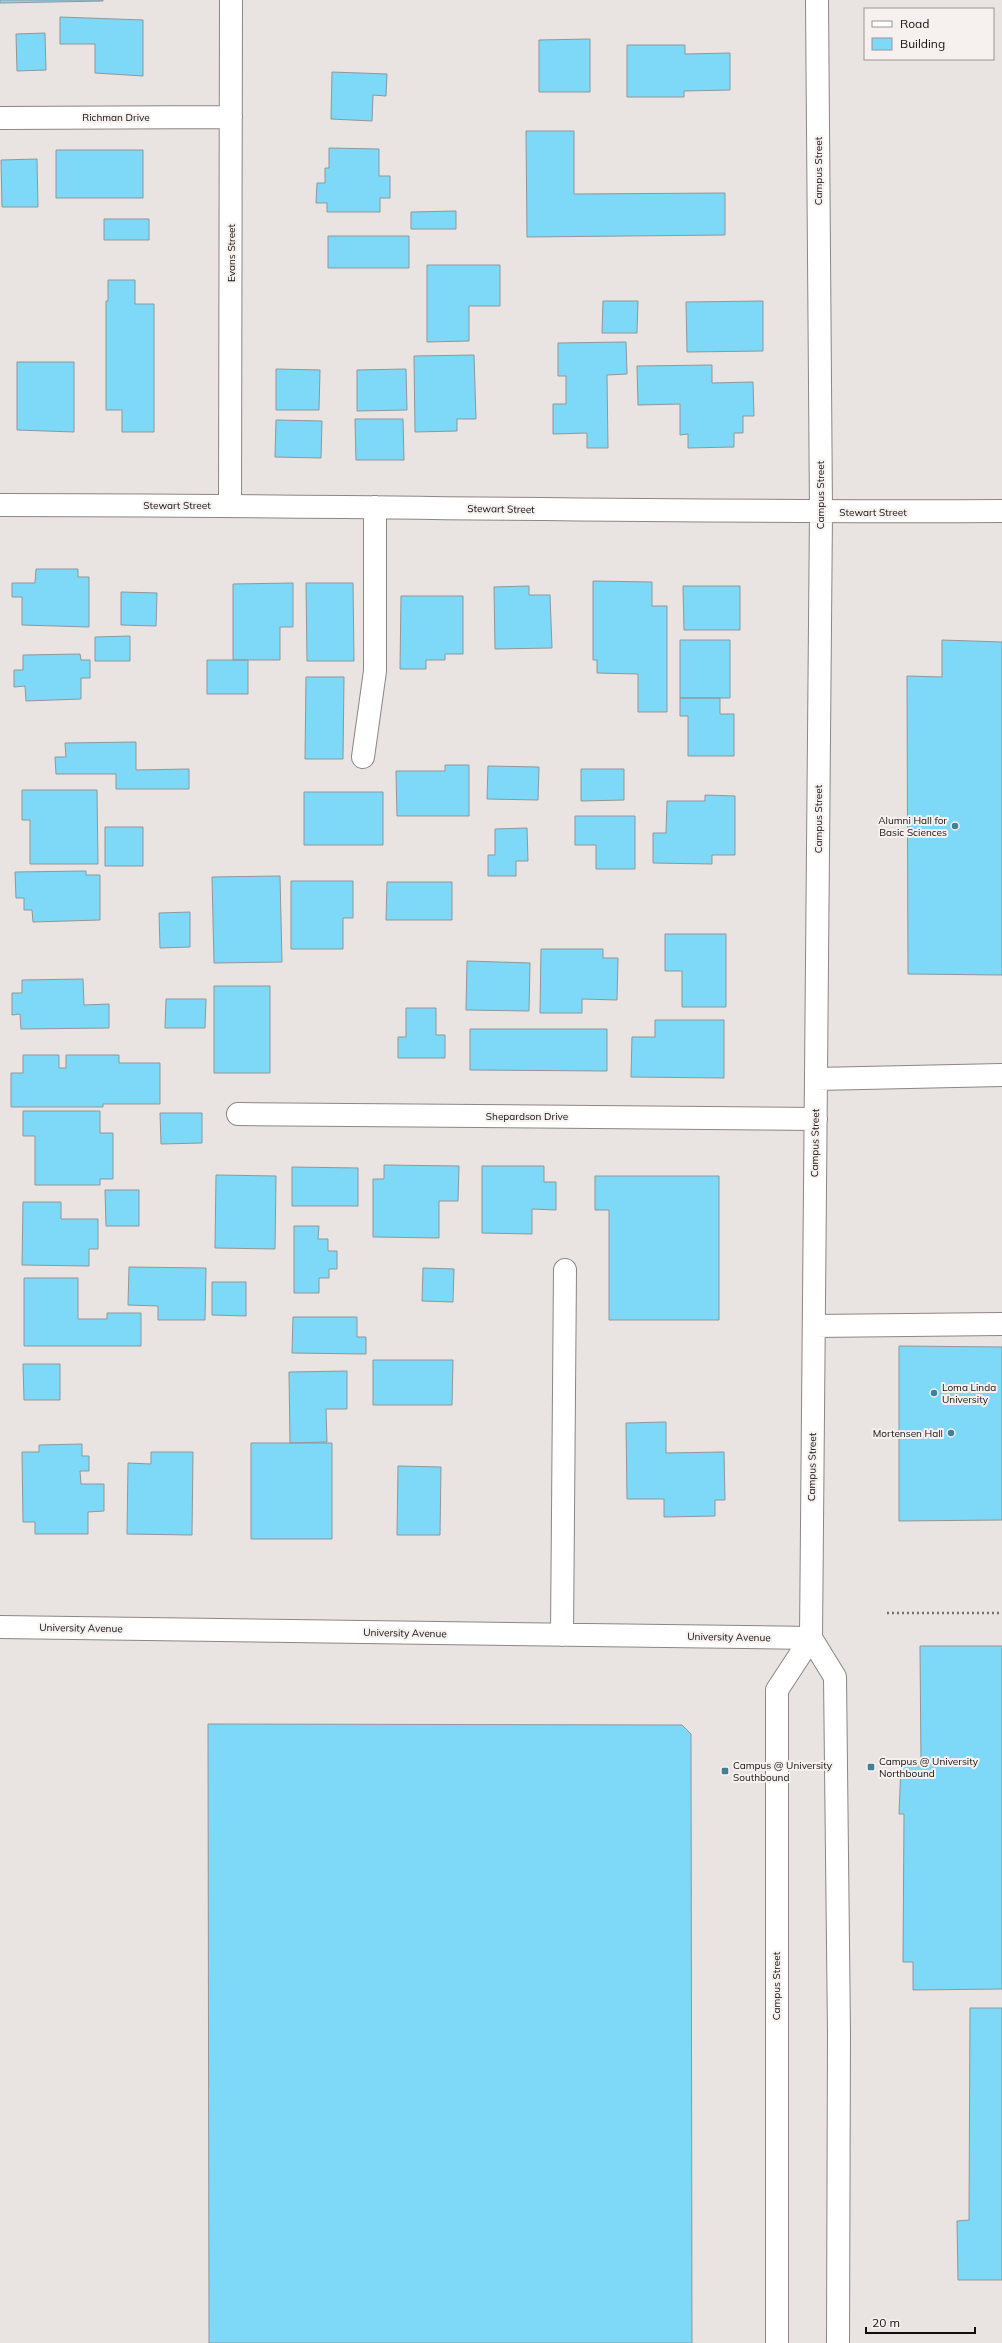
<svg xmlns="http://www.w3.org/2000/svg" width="1002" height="2343" viewBox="0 0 1002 2343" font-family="Mulish,sans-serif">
	<rect width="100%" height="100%" fill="#e9e3e1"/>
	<!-- building -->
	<path fill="#7dd9f7" stroke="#919799" d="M0,0H103V1L0,3Z
		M60,17L143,20V76L95,73V44H60Z
		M45,33L46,70L17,71L16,34Z
		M590,39V92H539V40Z
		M627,45H685V54L730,53V90L684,91V97H627Z
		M332,72L387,74L386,96L373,95L372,121L331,119Z
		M526,131H574V194L725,193V235L527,237Z
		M329,148L379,149V176H390V198H380V212H327V203H316L317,183H325V168H329Z
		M56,150H143V198H56Z
		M37,159L38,207H2L1,160Z
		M456,211V229H411V212Z
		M104,219H149V240H104Z
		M328,236H409V268H328Z
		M427,265H500V306H469V341L427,342Z
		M108,280H135V304H154V432H122V410H106V301H108Z
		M603,301H638L637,333H602Z
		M763,301V351L687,352L686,302Z
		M626,342L627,374L607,375L608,448H587V433L553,434V404H566V376H558V343Z
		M474,355L476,419H457V431L415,432L414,356Z
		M17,362H74V432L17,430Z
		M712,365V383L753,382L754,416H743V433H734V447L688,448V434L680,435V404L638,405L637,366Z
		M276,369L320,370L319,410H276Z
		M406,369L407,410L357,411V370Z
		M355,419H403L404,460H356Z
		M276,420L322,421L321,458L275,457Z
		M36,569H78V577H89V627L22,625V597H12V583H35Z
		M593,581L652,582V606H667V712H638V674L597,673V660H593Z
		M293,583V627H280V660H233V584Z
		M306,583H353L354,661H307Z
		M529,586V595H550L552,648L495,649L494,587Z
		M683,586H740V630H684Z
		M121,592L157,593L156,626L121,625Z
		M401,596H463V654H445V660H426V669H400Z
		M130,636V661H95V637Z
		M680,640H730V698H680Z
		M942,640L1002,642V975L908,974L907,676L942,677Z
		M80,654L81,660H90V678H81V699L26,701L25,686L14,687V670H23V655Z
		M207,660H248V694H207Z
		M306,677H344L343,759H305Z
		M680,698H720V714H734V756H688V716H680Z
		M136,742V770L189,769V789H116V774H56L55,757H66L65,743Z
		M445,765H469V816H397L396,771H445Z
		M488,766L539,767L538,800L487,799Z
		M581,769H624V800L581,801Z
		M22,790H97L98,864H30V820H22Z
		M304,792H383V845H304Z
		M705,795L735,796V855H712V864L653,863V833H666L667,801H705Z
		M575,816H635V869H596V845H575Z
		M105,827H143V866H105Z
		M527,828L528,861H516V876H488V855H495V829Z
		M86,871V875H100V920L33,922L32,910H24V898H16L15,872Z
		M280,876L282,962L214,963L212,877Z
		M291,881H353V918H343V949H291Z
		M387,882H452V920H386Z
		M190,912V947L160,948L159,913Z
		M665,934H726V1007H682V971H665Z
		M541,949H603V958H618L617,1000L582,999V1013H540Z
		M467,961L530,963L529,1011L466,1010Z
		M83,979L84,1005L109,1004V1028L21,1029L20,1014L12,1015V993H22V980Z
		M214,986H270V1073H214Z
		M166,999H206L205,1028H165Z
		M406,1008H436V1035H445V1058H398V1037H406Z
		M655,1020H724V1078L631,1077L632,1037H655Z
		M470,1029H607V1071L470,1070Z
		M23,1055H59V1068H66V1055H119V1063H160V1104H103V1107H11V1073H23Z
		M23,1111H100V1133H113V1179H100V1185H35V1136H23Z
		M160,1113H202V1143L161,1144Z
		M384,1165L459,1166L458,1201H439V1238L373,1237V1179H384Z
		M482,1166H544V1182H556V1210L532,1209V1234L482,1233Z
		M292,1167L358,1168V1206H292Z
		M216,1175L276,1176L275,1249L215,1248Z
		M595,1176H719V1320H609V1210H595Z
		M105,1190H139V1226H106Z
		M23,1202H61V1219H98V1249H89V1266L22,1265Z
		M294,1226H319L318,1239H328V1251H337V1269H329V1278H319V1293H294Z
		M129,1267L206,1268L205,1320H158V1306L128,1305Z
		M423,1268L454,1269L453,1302L422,1301Z
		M24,1278H78V1319H107V1313H141V1346H24Z
		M212,1282H246V1316L212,1315Z
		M293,1317H357V1337H366V1354L292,1353Z
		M899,1346L1002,1347V1520L899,1521Z
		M373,1360H453L452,1405H373Z
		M23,1364H60V1400H24Z
		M347,1371V1409H326L327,1442L290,1443L289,1372Z
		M666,1422V1453L724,1452L725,1500H715V1516L664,1517V1499H627L626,1423Z
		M251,1443H332V1539H251Z
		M82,1444V1456H89V1471H80L81,1484H104V1511L88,1512V1534H35V1522H23L22,1452H39V1445Z
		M151,1452H193L192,1535L127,1534L128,1463L151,1464Z
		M398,1466L441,1467L440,1535H397Z
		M920,1646H1002V1989L913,1990V1962H903L904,1814H899L901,1765H921Z
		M208,1724L682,1725L691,1734L692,2343H209Z
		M970,2008H1002V2280H958L957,2221L969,2220Z"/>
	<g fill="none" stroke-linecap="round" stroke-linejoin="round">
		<!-- minor casing -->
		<g stroke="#8c8684" stroke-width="24">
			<path id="minor" d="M817,0L821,512L811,1638L835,1677L839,2033L838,2343
				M0,118L231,117
				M0,505C334,505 668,513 1002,511
				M230,505L231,0
				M363,757L375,671V507
				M816,1079L1002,1075
				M238,1114L816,1119
				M814,1326L1002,1324
				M0,1627L811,1638
				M562,1635L565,1270
				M777,2343V1690L811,1638"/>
		</g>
		<!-- path -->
		<path stroke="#75716f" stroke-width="2.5" stroke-dasharray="2 3" stroke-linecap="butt" d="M887,1613H1002"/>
		<!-- minor -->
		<use href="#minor" stroke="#fff" stroke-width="22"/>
	</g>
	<!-- markers -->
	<g fill="#418095" stroke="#f6f0ee" stroke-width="1.5">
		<circle cx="955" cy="826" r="4"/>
		<circle cx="934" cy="1393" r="4"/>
		<circle cx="951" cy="1433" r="4"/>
		<rect x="867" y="1763" width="8" height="8" rx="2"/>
		<rect x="721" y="1767" width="8" height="8" rx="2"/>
	</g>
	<g text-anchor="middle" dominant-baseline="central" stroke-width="4" stroke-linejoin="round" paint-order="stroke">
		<!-- street labels -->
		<g font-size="10" fill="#110f0e" stroke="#f6f0ee">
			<text x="116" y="117">Richman Drive</text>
			<text transform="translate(818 171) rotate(-90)">Campus Street</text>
			<text transform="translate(231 253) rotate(-90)">Evans Street</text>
			<text transform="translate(820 495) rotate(-90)">Campus Street</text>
			<text x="177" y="505">Stewart Street</text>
			<text transform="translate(501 509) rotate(1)">Stewart Street</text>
			<text x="873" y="512">Stewart Street</text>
			<text transform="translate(818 819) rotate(-90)">Campus Street</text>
			<text x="527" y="1116">Shepardson Drive</text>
			<text transform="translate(815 1143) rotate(-89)">Campus Street</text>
			<text transform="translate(812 1467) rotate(-89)">Campus Street</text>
			<text transform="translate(81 1628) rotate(1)">University Avenue</text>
			<text transform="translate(405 1633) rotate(1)">University Avenue</text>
			<text transform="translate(729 1637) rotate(1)">University Avenue</text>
			<text transform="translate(776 1986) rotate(-90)">Campus Street</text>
		</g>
		<!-- poi labels -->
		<g font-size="10" fill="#110f0e" stroke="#f6f0ee" text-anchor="start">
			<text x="947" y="820" text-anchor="end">Alumni Hall for<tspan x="947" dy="12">Basic Sciences</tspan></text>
			<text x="942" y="1387">Loma Linda<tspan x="942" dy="12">University</tspan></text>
			<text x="943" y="1433" text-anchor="end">Mortensen Hall</text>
			<text x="879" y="1761">Campus @ University<tspan x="879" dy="12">Northbound</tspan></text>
			<text x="733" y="1765">Campus @ University<tspan x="733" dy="12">Southbound</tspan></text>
		</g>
	</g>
	<!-- legend -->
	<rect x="864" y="8" width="130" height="52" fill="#f6f0ee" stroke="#9a9694"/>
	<rect x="872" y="21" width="20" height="6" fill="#ffffff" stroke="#9a9694"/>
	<text x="900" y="28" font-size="12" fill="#110f0e">Road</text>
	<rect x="872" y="38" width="20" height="12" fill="#7dd9f7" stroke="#9a9694"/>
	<text x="900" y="48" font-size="12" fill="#110f0e">Building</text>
	<!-- scale -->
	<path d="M866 2327v6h109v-6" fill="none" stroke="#110f0e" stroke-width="2"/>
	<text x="872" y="2327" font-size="12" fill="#110f0e" stroke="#f6f0ee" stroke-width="3" paint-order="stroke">20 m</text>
</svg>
